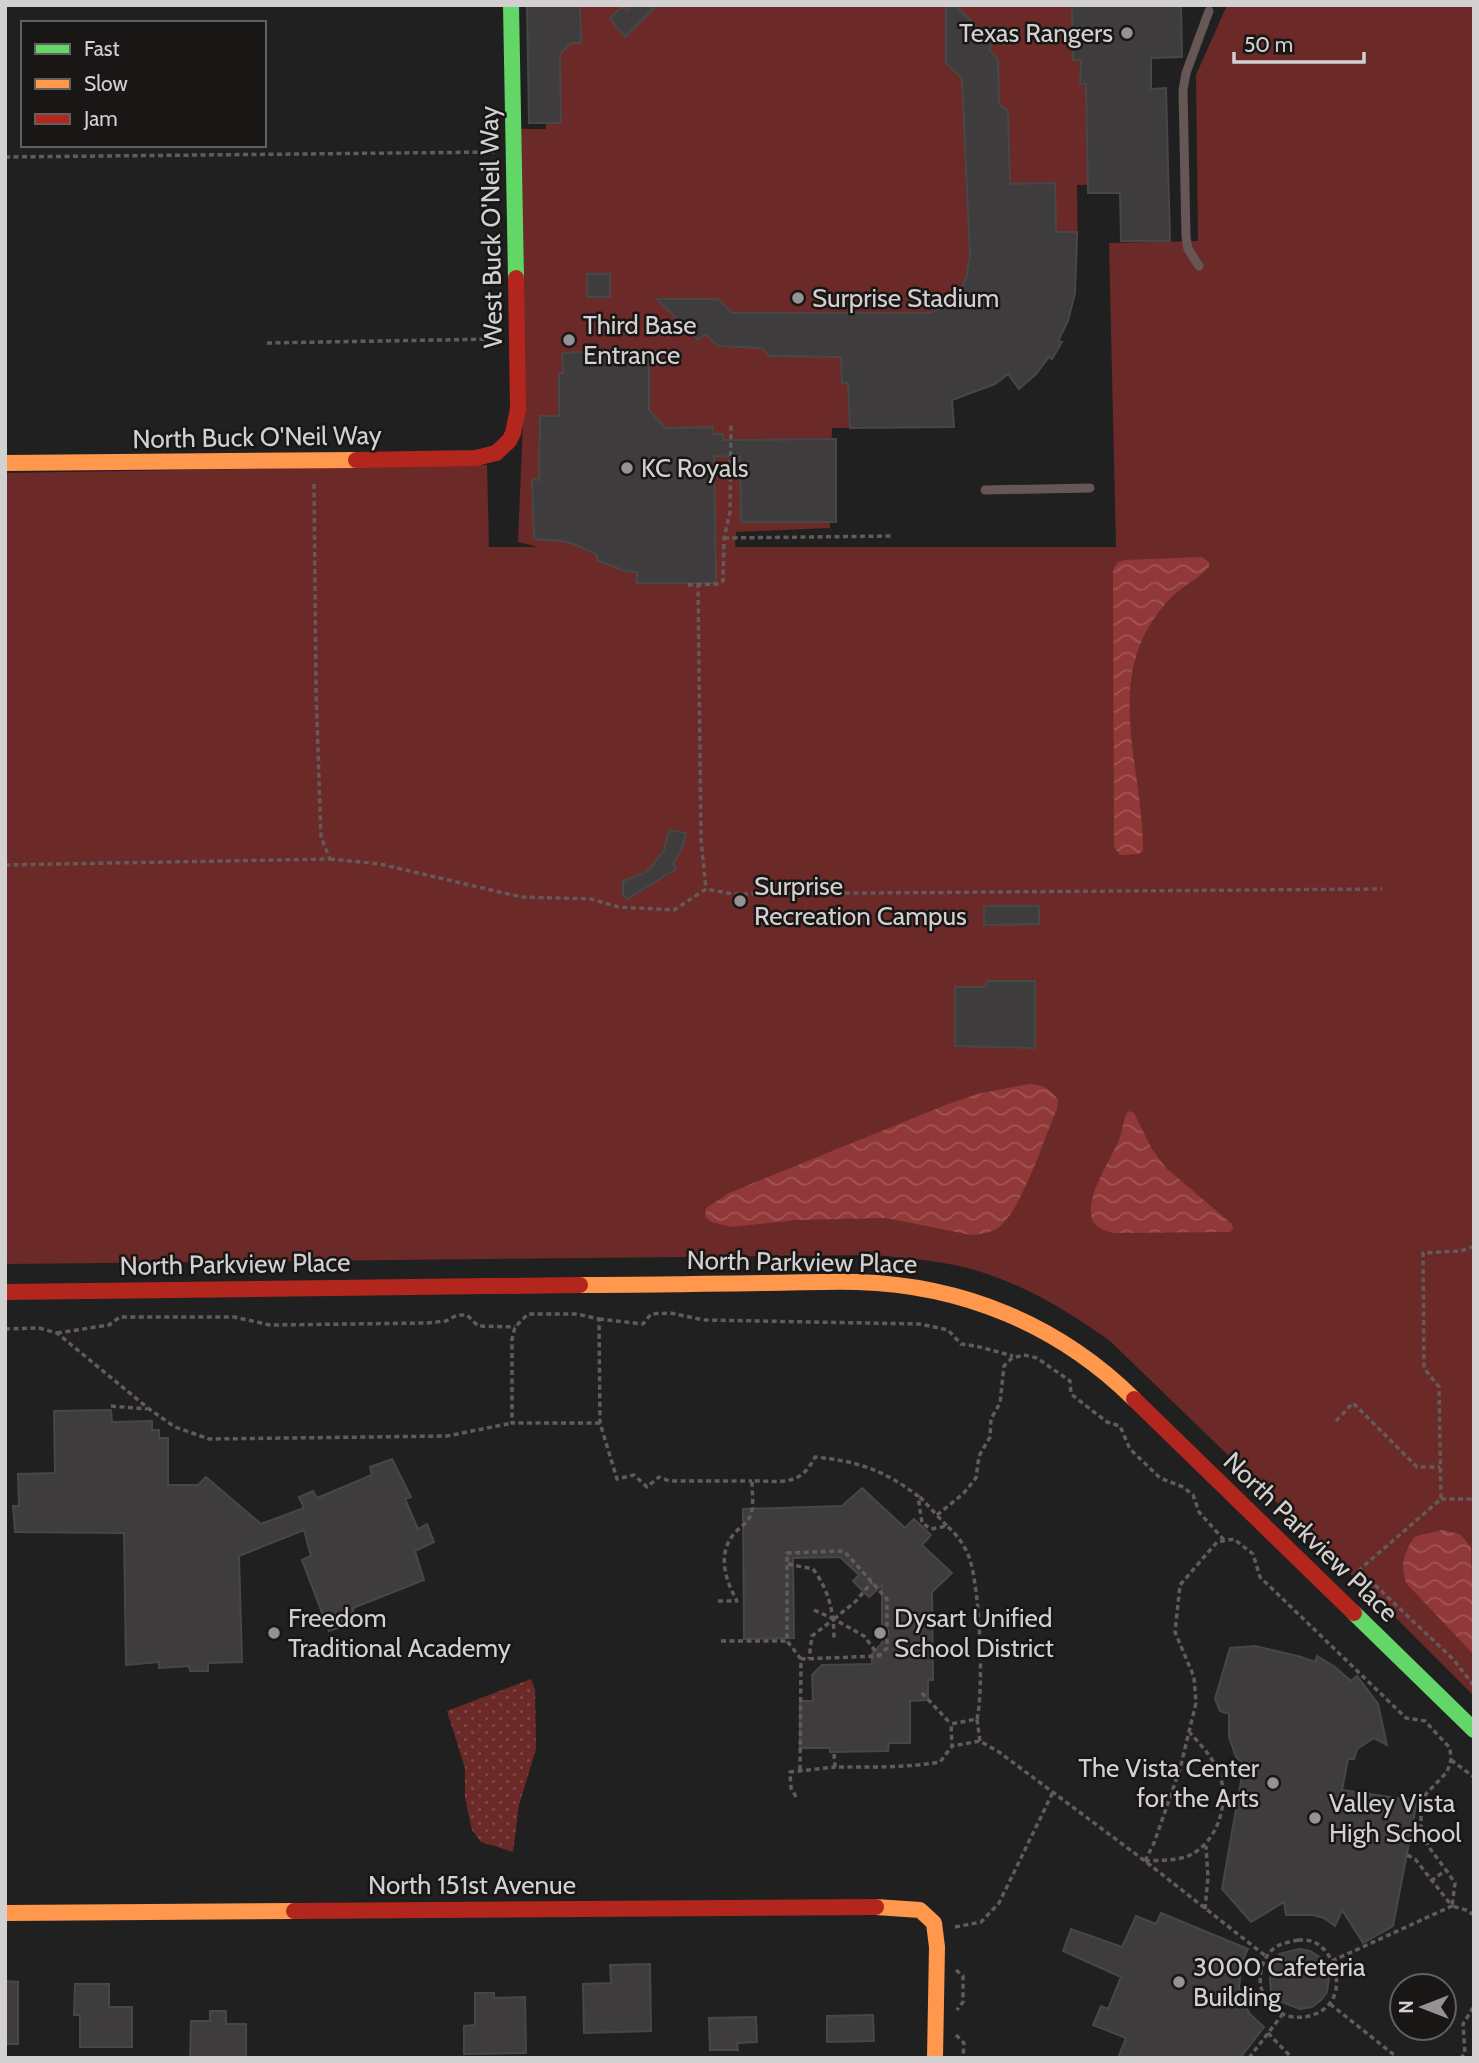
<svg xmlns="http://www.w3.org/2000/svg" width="1479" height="2063" viewBox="0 0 1479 2063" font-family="Cabin,sans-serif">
	<defs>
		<pattern id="park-dots" width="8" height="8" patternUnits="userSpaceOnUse" patternTransform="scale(1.75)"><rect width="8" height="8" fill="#6b2928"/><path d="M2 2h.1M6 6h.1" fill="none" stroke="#7f4746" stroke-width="1.8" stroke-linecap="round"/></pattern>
		<pattern id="water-waves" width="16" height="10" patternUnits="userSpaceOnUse" patternTransform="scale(1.75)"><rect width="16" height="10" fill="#913938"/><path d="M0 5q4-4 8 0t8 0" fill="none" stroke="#a05554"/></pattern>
	</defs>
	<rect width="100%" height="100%" fill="#212020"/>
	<!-- grass -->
	<path fill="#6b2928" d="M545,5H1117L1130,184L1077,185C1077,238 1083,292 1058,340L1062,342L1052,359L1048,357L1036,374L1019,389L1008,375L995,384L953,400L954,427L832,428L830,528L736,532L735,547H1116L1109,243L1198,241L1196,75L1227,5H1474V1696L1392,1614L1110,1341C1072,1314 1032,1289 987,1274C952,1261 912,1259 875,1255L5,1264V473L487,465L489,547H538L518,542L523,422L520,129H546Z"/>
	<!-- park -->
	<path fill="url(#park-dots)" d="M531,1679L535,1689L536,1749L519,1805L513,1852L481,1842L472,1830L465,1798V1768L447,1711Z"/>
	<!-- water -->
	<path fill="url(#water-waves)" d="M1202,557L1209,562V567C1197,580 1179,588 1168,601C1100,675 1143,763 1143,850L1139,854L1120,855L1114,847L1113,570L1118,562L1125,560Z
		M1029,1084C1043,1085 1050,1088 1058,1100L1057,1109C1044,1138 1022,1210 998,1228C990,1233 981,1234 971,1235L886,1218L796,1220L732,1227L712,1222L705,1217L706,1208L729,1193L943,1106L977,1094Z
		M1128,1111L1134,1113L1152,1149L1166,1168L1232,1224L1233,1229L1230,1232L1113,1233C1106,1231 1099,1229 1094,1223C1081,1203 1110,1161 1118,1142C1123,1132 1122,1121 1128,1111Z
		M1442,1530L1460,1534L1471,1547L1474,1655L1406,1583C1400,1563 1404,1554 1414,1537Z"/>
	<!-- building -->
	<path fill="#3e3c3c" stroke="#484747" stroke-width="2" d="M527,5H580L581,43H571L560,54L561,123H529Z
		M633,5H657L625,37L610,18L622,7L627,11Z
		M946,5H955L993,43L989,50L998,59L999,104L1008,111L1010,184L1055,183L1056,232H1077L1075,293L1068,321L1058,341L1062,342L1052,359L1049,357L1036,374L1019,389L1008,374L995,384L952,400L954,427L850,428L848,383H842L841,357L770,356L762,348L718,346L705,334L698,340L657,299H718L732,313H930L948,306L959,295L966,278L970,256L962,78L946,63Z
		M1072,5H1181L1182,57L1151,58V89L1166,88L1170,241H1121L1120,193H1088L1086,84H1080L1081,60H1073Z
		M587,274H610V297H587Z
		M634,349L633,357H649V410L665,428L713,427L712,434H723V440L836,439V522H741L740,457L714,456L716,583H637V572L625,571L597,560V555L577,545L562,541L534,539L532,479L539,480L540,416H559V373H563L562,353Z
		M669,830L686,833L682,848L673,864L676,869L627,899L623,895V881L645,873L652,866L664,850Z
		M984,906H1039V924L984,925Z
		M987,981H1035V1048L955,1046V987H986Z
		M111,1410L112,1422L152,1421V1430H159V1438H168V1485H198L206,1477L261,1524L304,1508L299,1497L313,1491L317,1498L372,1475L370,1467L392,1459L411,1497L405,1499L418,1529L427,1524L434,1542L415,1551L424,1580L353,1608L354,1614L341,1619L343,1626L329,1631L302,1560L311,1556L304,1530L239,1556L242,1662L208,1663V1671H190L189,1666L159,1668V1662L126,1665L124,1533L15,1532L13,1506H19L18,1474L55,1473L54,1411Z
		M862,1488L905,1528L914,1519L931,1535L922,1545L952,1573L932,1592L933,1680H928V1700L910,1701V1743H889L888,1751L830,1752V1748H800V1701H813L812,1675L822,1665L872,1664V1654L882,1643V1585L869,1597L853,1581L859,1575L840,1557L793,1558L794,1638L744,1639L743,1509L842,1506Z
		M1255,1646L1301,1657L1315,1662L1317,1656L1335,1667L1351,1681L1357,1676L1378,1704L1387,1745L1374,1738L1357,1749L1354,1759H1348L1342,1790L1417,1801L1393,1926L1363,1943L1342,1910L1335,1926L1324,1918L1313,1915H1286L1284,1902L1251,1922L1222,1889L1244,1764L1236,1757L1229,1737V1714L1220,1711L1215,1699L1230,1648Z
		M1161,1913L1248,1949L1242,1962L1239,1987L1242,2000L1250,2014L1264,2027L1240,2058H1118L1126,2038L1093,2025L1101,2006L1108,2009L1121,1977L1063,1951L1071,1929L1122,1947L1136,1916L1156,1924Z
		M1299,1949L1310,1951L1321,1958L1329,1978L1327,1992L1321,2000L1312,2007L1300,2009L1279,2001L1271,1991L1270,1980L1271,1969L1276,1961L1291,1967L1279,1954Z
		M650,1964L651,2031L584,2033L583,1984L611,1983L610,1965Z
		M5,1981L18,1982V2044H5Z
		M75,1984H109V2007H132V2047H80V2015H74Z
		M475,1993H494V1998L525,1997L526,2053L464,2054V2026L475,2025Z
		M210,2011H226V2024H246V2057L190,2058L191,2021H210Z
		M873,2015L874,2041L827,2042V2016Z
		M756,2017L757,2042L737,2043L738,2050H710L709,2018Z"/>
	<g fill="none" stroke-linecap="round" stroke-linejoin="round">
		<!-- path -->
		<path stroke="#635a59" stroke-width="3.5" stroke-dasharray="5 3.5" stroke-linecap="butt" d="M5,157L495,152
			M267,343L496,339
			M724,538L892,536
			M698,583L701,839L706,889
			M688,585L719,584L723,581L724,538L730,512L731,423
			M330,859L380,864L521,897L591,899L619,907L674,910L706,889L733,894L1382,889
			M5,865L330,859L321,837L316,692L314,483
			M1474,1246L1461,1251L1423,1253L1424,1368L1439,1387L1441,1499L1359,1570L1453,1659L1474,1686
			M599,1319L643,1324L651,1314L670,1313L704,1320L920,1324L948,1330L961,1344L976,1346L1013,1356
			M5,1329L39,1328L57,1333L149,1409L175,1427L209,1439L447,1436L512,1423
			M57,1333L109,1325L120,1317H234L270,1325L427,1323L446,1321L457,1315H467L478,1326L515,1327
			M111,1406L147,1409
			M1336,1421L1353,1403L1417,1467H1440
			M600,1423H512V1339L515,1327L528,1314H577L599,1319L600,1423L617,1479L634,1475L647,1487L659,1477L669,1481H752
			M920,1497L947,1526
			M1441,1499H1474
			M937,1515L963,1494L976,1478L979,1456L990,1437L991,1419L1000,1403L1004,1366L1012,1358L1024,1355L1037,1358L1070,1381L1071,1394L1107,1422L1120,1426L1130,1449L1160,1478L1183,1487L1193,1495L1199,1512L1224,1540
			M788,1564L813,1569C829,1590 834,1613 834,1639
			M718,1601H737C726,1581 717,1556 733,1535C739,1527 748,1524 751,1514C754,1505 752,1491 752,1481C782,1481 800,1487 815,1457C857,1461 884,1470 918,1496L922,1523L931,1529L947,1526C957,1535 964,1544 969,1557C980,1586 984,1689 977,1719
			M814,1610L834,1619
			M834,1619L856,1601L872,1582
			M721,1641H787
			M801,1659L787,1641V1553L844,1551L887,1599V1648L879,1656
			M922,1693L951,1724
			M980,1741L977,1719L951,1724L952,1746L980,1741L999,1752L1145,1861L1267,1957
			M834,1754L835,1767C870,1767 905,1768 940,1762L952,1746
			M1451,1760L1474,1777
			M800,1770L801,1659L879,1656L864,1636L834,1619L812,1636L809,1659
			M796,1797L791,1788L790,1772L835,1767
			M1145,1861L1154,1843L1180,1769L1196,1703L1194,1677L1175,1632L1180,1585L1217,1542L1234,1539L1253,1554L1260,1577L1406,1718L1425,1721L1450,1748L1451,1760L1447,1772L1426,1794L1421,1805V1829L1428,1846L1446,1870
			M1145,1861C1158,1860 1176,1861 1188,1856C1215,1844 1227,1811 1222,1783C1218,1763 1203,1747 1190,1733
			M1431,1881L1446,1870L1455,1883L1452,1906L1466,1910L1474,1915
			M1205,1909L1208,1877L1206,1846
			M955,1927L981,1922L999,1903L1053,1792
			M1298,1940C1303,1940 1309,1940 1314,1942C1334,1951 1344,1986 1330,2003C1318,2019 1291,2022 1276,2010C1256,1996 1255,1965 1273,1949C1280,1943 1290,1942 1298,1940Z
			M1332,1961L1452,1906L1415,1859L1407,1855
			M956,1970L963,1976V2002L957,2010
			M1330,2004L1398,2058
			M1268,2033L1292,2058
			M956,2035L964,2043L963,2058
			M1249,2058L1282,2015
			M1460,2058L1465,2054L1463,2024L1474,2006"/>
		<!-- lane -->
		<path stroke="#665655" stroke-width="9" d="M1199,266L1188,249L1186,237L1183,90L1186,73L1209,11
			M985,490L1090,488"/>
		<!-- fast -->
		<path stroke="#63d668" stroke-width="16" d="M511,5L516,278
			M1354,1613L1474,1730"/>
		<!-- slow -->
		<path stroke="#ff974d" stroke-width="16" d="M5,463L356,460
			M580,1285C642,1285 704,1284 766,1283C797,1283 827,1281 857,1282C963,1285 1059,1325 1134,1399
			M876,1907L920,1910L934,1923L937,1947L935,2058
			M5,1913L294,1911"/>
		<!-- jam -->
		<path stroke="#b3261e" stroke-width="16" d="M356,460L476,458L496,453L509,441L513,433L518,409L516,278
			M5,1292L580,1285
			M1134,1399L1354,1613
			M294,1911L876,1907"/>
	</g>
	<!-- markers -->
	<g fill="#949292" stroke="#191616" stroke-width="2.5">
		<circle cx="1127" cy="33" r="7"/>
		<circle cx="798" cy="298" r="7"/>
		<circle cx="569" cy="340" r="7"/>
		<circle cx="627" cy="468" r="7"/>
		<circle cx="740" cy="901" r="7"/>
		<circle cx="274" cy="1633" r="7"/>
		<circle cx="880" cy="1633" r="7"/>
		<circle cx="1273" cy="1783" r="7"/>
		<circle cx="1315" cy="1818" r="7"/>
		<circle cx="1179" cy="1982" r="7"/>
	</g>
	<g text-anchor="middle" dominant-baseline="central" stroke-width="5" stroke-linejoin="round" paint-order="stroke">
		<!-- poi labels -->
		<g font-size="26" fill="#d2d0d0" stroke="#191616" text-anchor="start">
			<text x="1113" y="33" text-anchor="end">Texas Rangers</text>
			<text x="812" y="298">Surprise Stadium</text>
			<text x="583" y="325">Third Base<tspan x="583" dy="30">Entrance</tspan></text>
			<text x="641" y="468">KC Royals</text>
			<text x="754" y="886">Surprise<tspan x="754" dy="30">Recreation Campus</tspan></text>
			<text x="288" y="1618">Freedom<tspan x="288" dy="30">Traditional Academy</tspan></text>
			<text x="894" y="1618">Dysart Unified<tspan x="894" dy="30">School District</tspan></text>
			<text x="1259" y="1768" text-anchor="end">The Vista Center<tspan x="1259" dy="30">for the Arts</tspan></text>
			<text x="1329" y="1803">Valley Vista<tspan x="1329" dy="30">High School</tspan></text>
			<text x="1193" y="1967">3000 Cafeteria<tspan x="1193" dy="30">Building</tspan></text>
		</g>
		<!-- street labels -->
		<g font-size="26" fill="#d2d0d0" stroke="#191616">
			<text transform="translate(491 227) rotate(-91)">West Buck O'Neil Way</text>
			<text transform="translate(257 437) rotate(-1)">North Buck O'Neil Way</text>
			<text transform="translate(802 1262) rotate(1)">North Parkview Place</text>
			<text transform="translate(235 1264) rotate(-1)">North Parkview Place</text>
			<text transform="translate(1311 1537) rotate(44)">North Parkview Place</text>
			<text x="472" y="1885">North 151st Avenue</text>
		</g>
	</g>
	<!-- border -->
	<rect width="1479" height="2063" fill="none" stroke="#d2d0d0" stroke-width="14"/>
	<!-- legend -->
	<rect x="21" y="21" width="245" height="126" fill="#191616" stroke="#636060" stroke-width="2"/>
	<rect x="35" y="44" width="35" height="10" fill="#63d668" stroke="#636060" stroke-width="2"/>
	<text x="84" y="56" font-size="21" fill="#d2d0d0">Fast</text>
	<rect x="35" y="79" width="35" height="10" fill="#ff974d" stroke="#636060" stroke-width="2"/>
	<text x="84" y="91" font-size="21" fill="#d2d0d0">Slow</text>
	<rect x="35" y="114" width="35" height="10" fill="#b3261e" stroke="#636060" stroke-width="2"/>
	<text x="84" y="126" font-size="21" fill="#d2d0d0">Jam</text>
	<!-- north arrow -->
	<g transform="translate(1423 2007) rotate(270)"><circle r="33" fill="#191616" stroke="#636060" stroke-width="2"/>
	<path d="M0-5L12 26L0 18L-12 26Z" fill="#949292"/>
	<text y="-10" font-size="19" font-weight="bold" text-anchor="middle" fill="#d2d0d0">N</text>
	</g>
	<!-- scale -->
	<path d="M1234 52v10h130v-10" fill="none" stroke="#d2d0d0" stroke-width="3.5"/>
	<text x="1244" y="52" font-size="21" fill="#d2d0d0" stroke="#191616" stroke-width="5" paint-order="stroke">50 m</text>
</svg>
